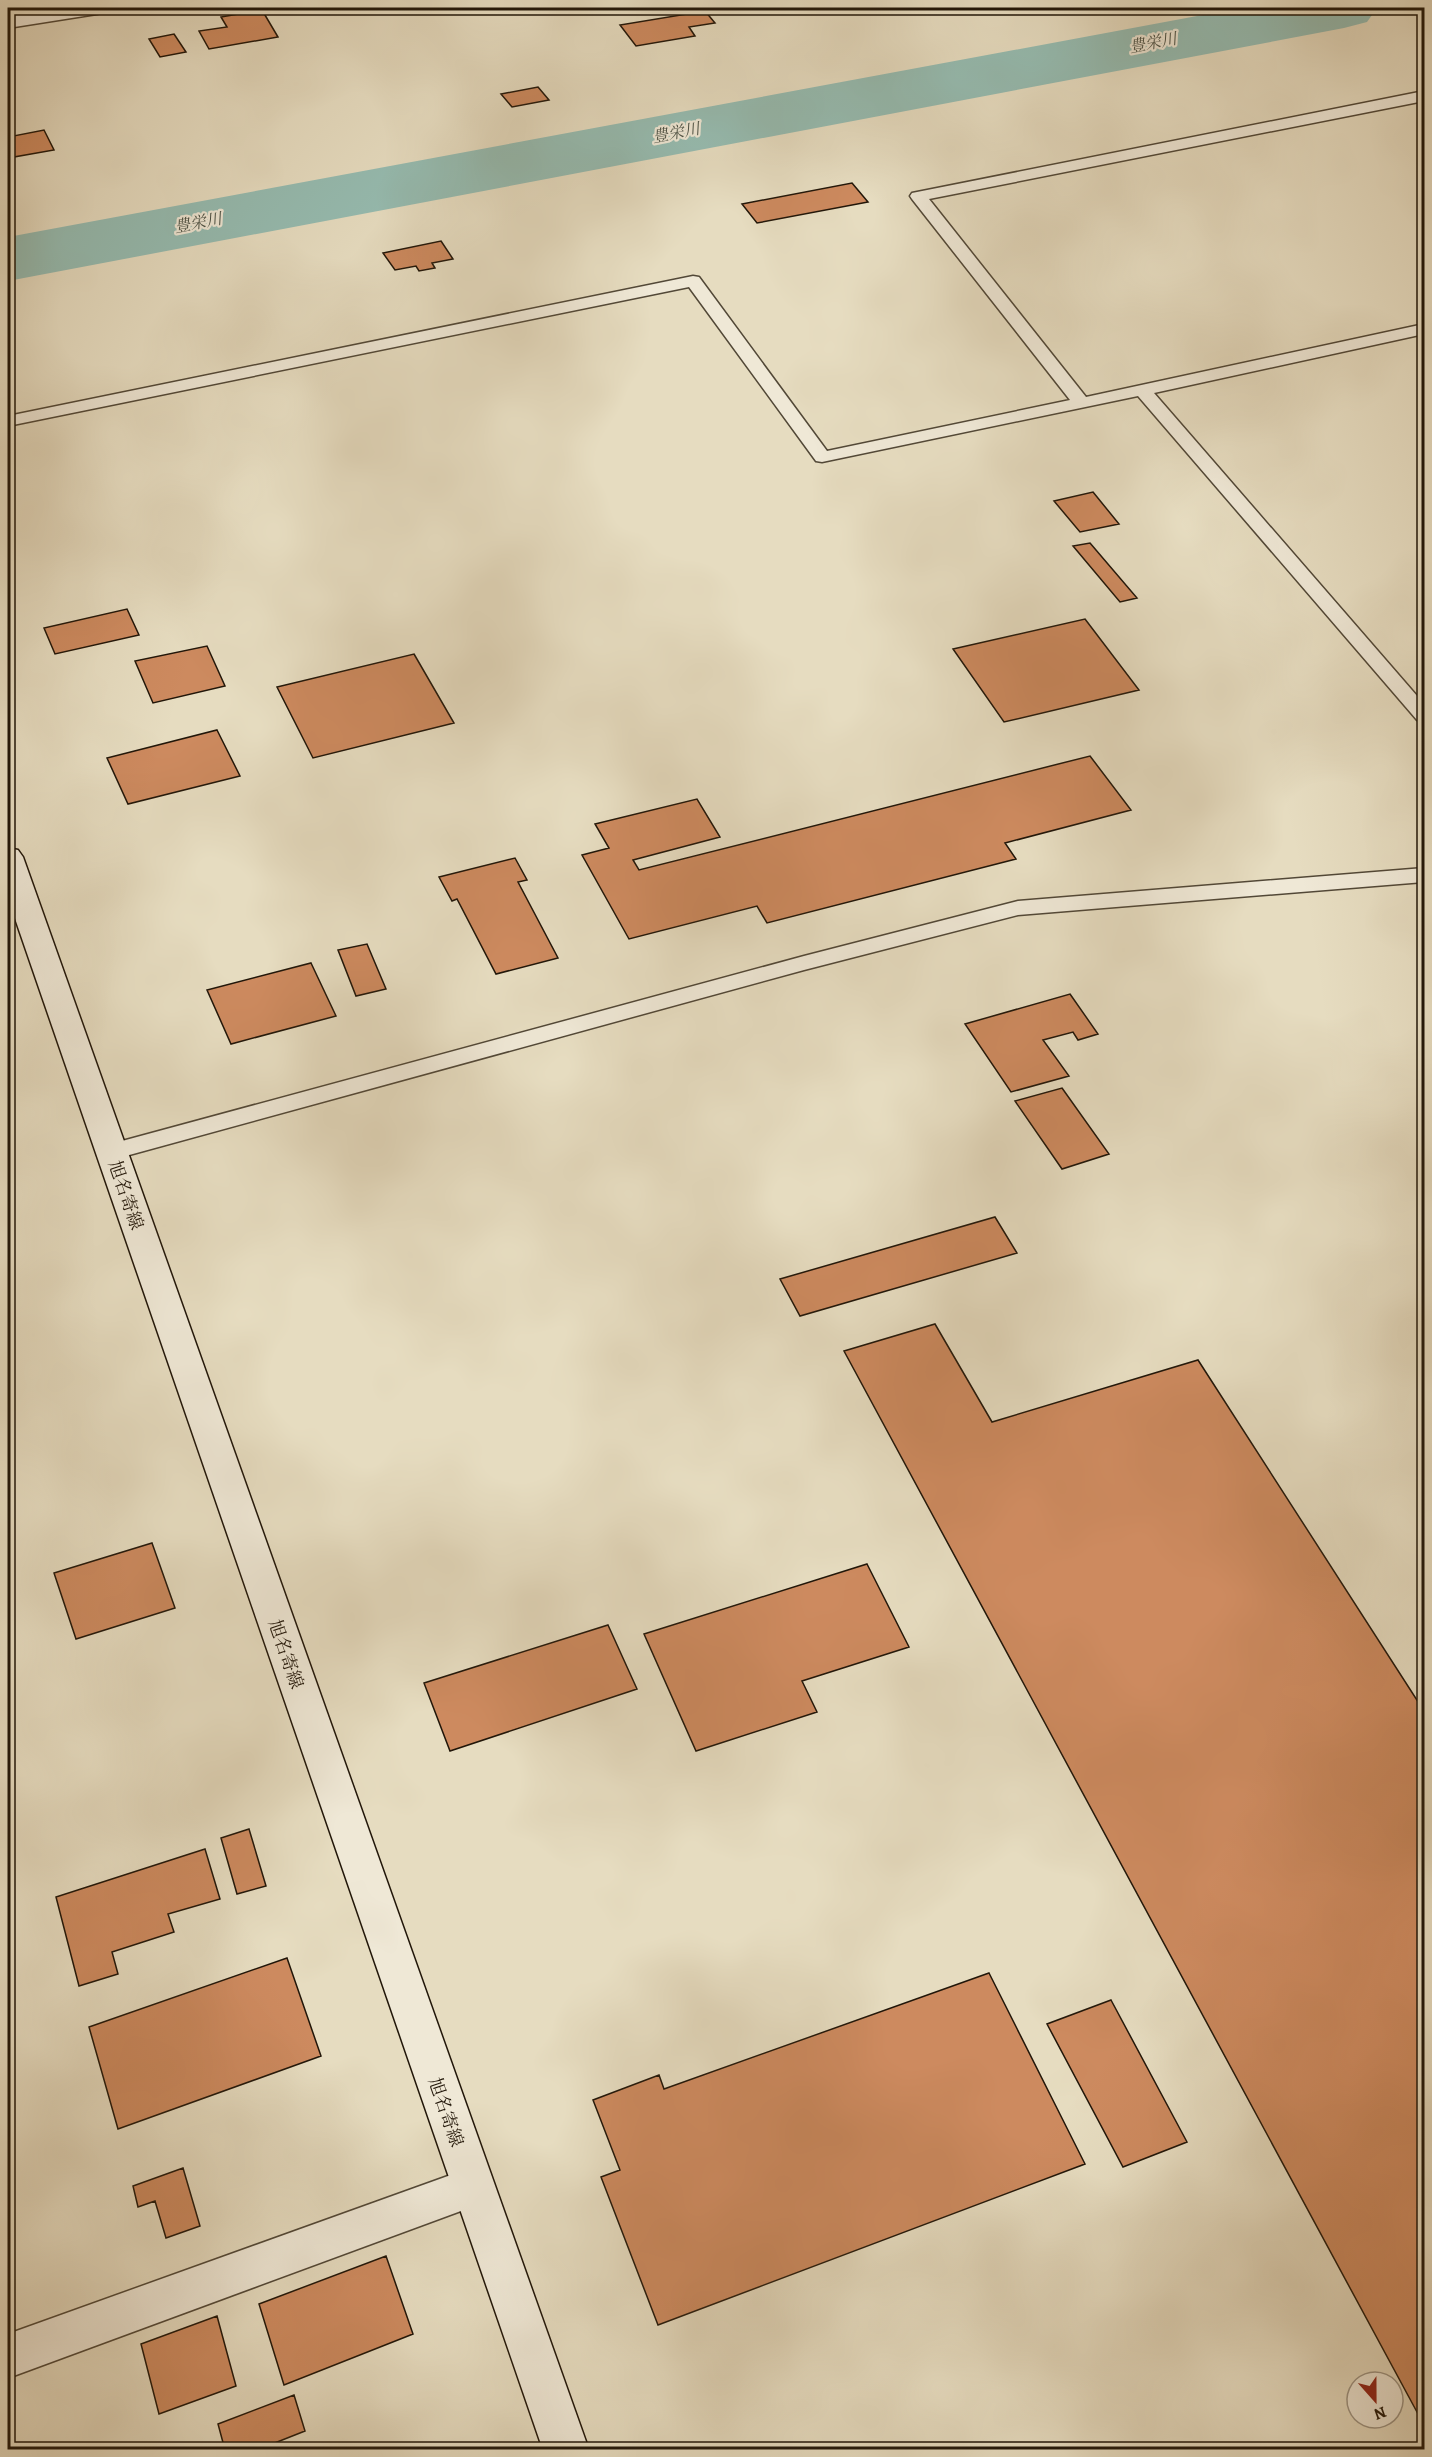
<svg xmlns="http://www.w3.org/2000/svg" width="1432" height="2457" viewBox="0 0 1432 2457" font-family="Alegreya,'Noto Serif JP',serif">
	<rect width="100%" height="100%" fill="#e6dcc0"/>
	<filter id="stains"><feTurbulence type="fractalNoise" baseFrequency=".00333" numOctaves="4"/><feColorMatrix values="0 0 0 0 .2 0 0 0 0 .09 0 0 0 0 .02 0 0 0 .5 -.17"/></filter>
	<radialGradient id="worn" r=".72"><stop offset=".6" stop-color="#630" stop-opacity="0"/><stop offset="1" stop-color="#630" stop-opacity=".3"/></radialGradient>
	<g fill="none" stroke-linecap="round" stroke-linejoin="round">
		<!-- river -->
		<path fill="#96bcb1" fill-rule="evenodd" d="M1240,8H1377L1367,22L1344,28L8,281V237Z"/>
	</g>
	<!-- building -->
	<path fill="#cd8a5f" stroke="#211609" stroke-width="1.5" d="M262,10L278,37L209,49L199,31L227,27L221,17Z
		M705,11L715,23L689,27L695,36L636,46L620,25Z
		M174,34L186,52L160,57L149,39Z
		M538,87L549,100L512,107L501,94Z
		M44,130L54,150L8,158V137Z
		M852,183L868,202L757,223L742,204Z
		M441,241L453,259L432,263L435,268L419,271L416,266L395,270L383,253Z
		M1093,492L1119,524L1080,532L1054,501Z
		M1090,543L1137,598L1120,602L1073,546Z
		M127,609L139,635L55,654L44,628Z
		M1085,619L1139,690L1004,722L953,649Z
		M207,646L225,686L153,703L135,661Z
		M414,654L454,723L313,758L277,687Z
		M217,730L240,776L128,804L107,758Z
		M1090,756L1131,810L1005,843L1016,859L767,923L757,906L629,939L582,855L609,848L595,824L697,799L720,837L633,860L639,870Z
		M515,858L527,880L518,882L558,958L496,974L457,899L452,901L439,877Z
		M367,944L386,989L356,996L338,950Z
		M311,963L336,1016L231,1044L207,990Z
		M1070,994L1098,1034L1078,1040L1073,1032L1043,1040L1069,1076L1011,1092L965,1024Z
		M1062,1088L1109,1154L1062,1169L1015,1101Z
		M995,1217L1017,1253L800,1316L780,1279Z
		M935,1324L992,1422L1198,1360L1424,1711V2425L844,1351Z
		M152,1543L175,1608L76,1639L54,1573Z
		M867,1564L909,1647L802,1681L817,1712L696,1751L644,1634Z
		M608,1625L637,1689L450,1751L424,1683Z
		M249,1829L266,1886L237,1894L221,1838Z
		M205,1849L220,1899L168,1914L174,1932L112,1952L118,1974L79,1986L56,1897Z
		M287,1958L321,2056L118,2129L89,2027Z
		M989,1973L1085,2164L658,2325L601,2177L620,2170L593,2100L659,2075L664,2089Z
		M1111,2000L1187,2142L1123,2167L1047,2024Z
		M183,2168L200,2226L166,2238L155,2201L138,2207L133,2186Z
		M386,2256L413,2334L284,2385L259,2304Z
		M217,2316L236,2386L159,2414L141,2344Z
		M294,2395L305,2431L257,2450H225L218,2424Z"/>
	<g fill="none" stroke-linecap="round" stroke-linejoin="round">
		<!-- service casing -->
		<g stroke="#524837" stroke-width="3">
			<path id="service" d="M1424,91V101L929,199L1086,397L1424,324V334L1154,393L1424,704V722L1417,720L1138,396L822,462L816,461L689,287L8,426V416L693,276L699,277L827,451L1070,400L912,199L910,196L912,193Z
				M1424,868V882L1018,915L804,970L111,1160L103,1158L99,1152L103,1146L111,1144L804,956L1018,901Z"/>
		</g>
		<!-- minor casing -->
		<g stroke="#524837" stroke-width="3">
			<path id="minor" d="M473,2167L488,2173L494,2187L488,2201L8,2378V2334Z"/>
		</g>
		<!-- tertiary casing -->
		<g stroke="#524837" stroke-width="3">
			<path id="tertiary" d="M61,8H107L104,12L97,14L8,28V16Z"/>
		</g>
		<!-- secondary casing -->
		<g stroke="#211609" stroke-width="3">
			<path id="secondary" d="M8,848L18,850L23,857L589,2450H543L8,898Z"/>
		</g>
		<!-- service -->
		<use href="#service" fill="#efe8d6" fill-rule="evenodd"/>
		<!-- minor -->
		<use href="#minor" fill="#efe8d6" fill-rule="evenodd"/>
		<!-- tertiary -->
		<use href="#tertiary" fill="#efe8d6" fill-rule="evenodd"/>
		<!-- secondary -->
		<use href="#secondary" fill="#efe8d6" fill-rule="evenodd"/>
	</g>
	<g text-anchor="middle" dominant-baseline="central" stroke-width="4.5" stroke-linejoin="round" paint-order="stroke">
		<!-- far-water labels -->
		<g font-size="16" font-style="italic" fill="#4a5044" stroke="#efe8d6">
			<text transform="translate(1153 43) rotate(-11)">豊栄川</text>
			<text transform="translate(676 133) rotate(-11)">豊栄川</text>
			<text transform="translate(198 223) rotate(-11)">豊栄川</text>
		</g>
		<!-- street labels -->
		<g font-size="18" fill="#211609" stroke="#efe8d6">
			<text transform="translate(126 1195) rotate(71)">旭名寄線</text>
			<text transform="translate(286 1654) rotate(71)">旭名寄線</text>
			<text transform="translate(446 2112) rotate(71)">旭名寄線</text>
		</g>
	</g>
	<!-- margin -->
	<rect width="1432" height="2457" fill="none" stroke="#e6dcc0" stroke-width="30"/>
	<rect x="9" y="9" width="1414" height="2439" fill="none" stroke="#211609" stroke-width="3"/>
	<rect x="15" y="15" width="1402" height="2427" fill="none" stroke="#211609" stroke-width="1.5"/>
	<!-- north arrow -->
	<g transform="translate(1375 2400) rotate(159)"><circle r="28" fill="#efe8d6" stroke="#9d9484" stroke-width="1.5"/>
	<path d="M0-4.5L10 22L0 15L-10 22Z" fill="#8f2418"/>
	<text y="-9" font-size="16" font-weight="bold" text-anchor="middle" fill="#211609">N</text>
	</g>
	<rect width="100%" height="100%" filter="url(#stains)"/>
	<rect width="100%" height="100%" fill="url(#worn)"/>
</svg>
